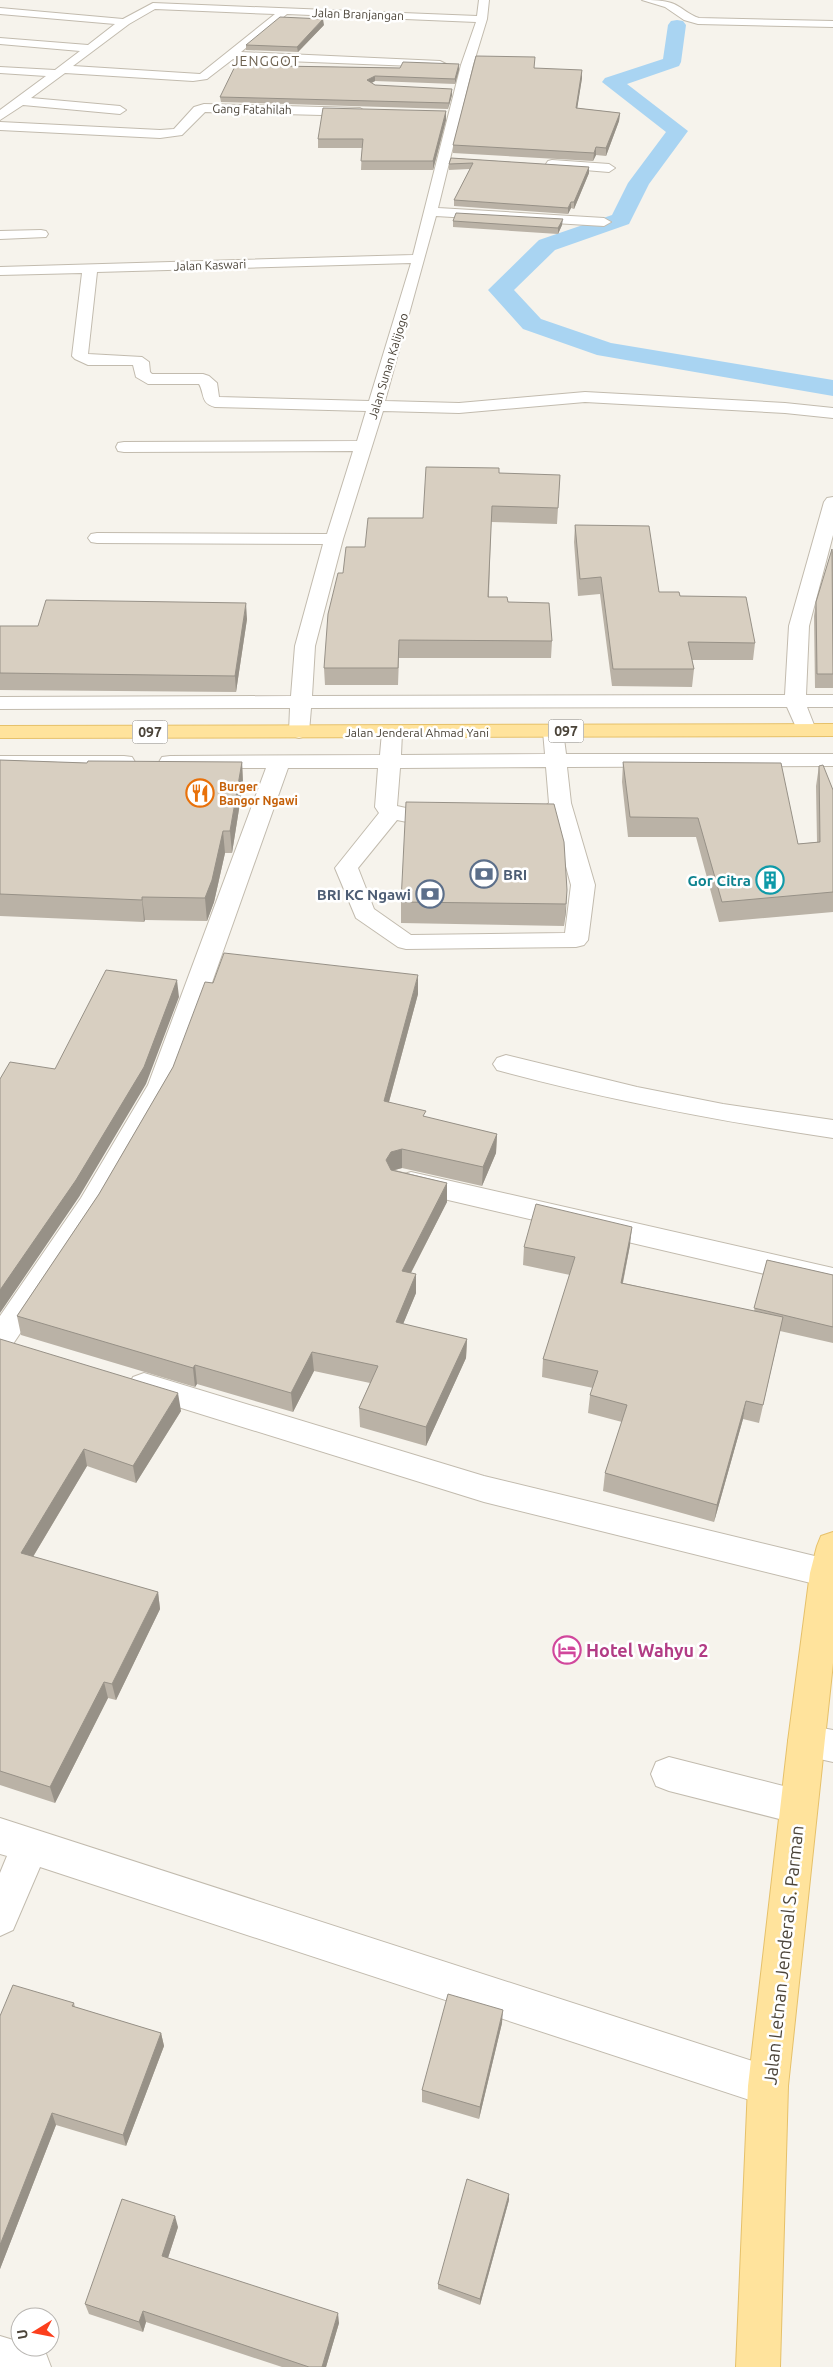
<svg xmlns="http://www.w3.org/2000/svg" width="833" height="2367" viewBox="0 0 833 2367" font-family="Ubuntu,sans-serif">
	<rect width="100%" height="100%" fill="#f6f3ec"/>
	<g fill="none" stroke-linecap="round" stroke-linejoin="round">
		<!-- canal -->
		<path fill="#a9d4f2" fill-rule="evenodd" d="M677,20L683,21L686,25L681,62L679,66L627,84L688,131L649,184L629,224L555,250L514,290L541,319L611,343L833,380V396L597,355L523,329L488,290L539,240L612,215L628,183L666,132L602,82L605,78L663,59L668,25L671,21Z"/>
		<!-- minor casing -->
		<g stroke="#c2bbae" stroke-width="2">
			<path id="minor" d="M479,0H489L487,19L473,65L438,208L604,218L611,222L604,226L436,216L385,401L459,403L585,392L785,403L833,408V418L785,413L585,402L459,413L383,411L343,539L315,646L312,696L785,695L789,626L824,502L827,498L833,497V535L809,626L806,695H833V707H807L816,730L813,734L806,736L799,734L787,707L311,708L309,732L306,736L299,738L292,736L289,732L290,708L0,709V697L291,696L295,646L323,544L97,543L91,542L88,538L91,534L97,533L327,534L353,451L124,452L118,451L116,447L118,443L124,442L357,441L366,411L215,407C200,403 205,394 199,384H148L136,377L133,365H88L75,359L72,356L82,273L0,275V267L413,255L461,65L476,22L287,14L241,52L440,61L446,64L440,67L233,59L207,79L193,81L65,73L31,98L120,106L126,110L120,114L23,105L0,120V110L46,76L0,73V67L55,70L80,51L0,44V38L88,45L115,24L0,14V8L123,19L153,3L477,16ZM155,9L275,14L200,74L73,66L129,24ZM411,263L369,401L219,397L217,383L209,376L203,374H152L150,372L149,362L142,357L88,354L97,272Z
				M642,0C652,0 665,0 674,4C683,8 689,15 699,18L833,21V27L698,24L684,20L665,7Z
				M204,104L360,108L366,112L360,116L205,112L182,135L160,138L0,130V122L160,130L174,129L194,107Z
				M552,160L609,164L615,168L609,172L548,167L546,164L548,161Z
				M41,230L46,231L48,234L46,237L0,239V231Z
				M553,725L560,727L563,731L566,754H833V766L567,767L571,803L595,885L588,940L584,945L576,947L406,949L398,947L356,918L335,868L379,813L375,807L378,768H288L204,1005L174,1085L101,1212L11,1347L0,1350V1316L81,1198L148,1085L266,768H170L162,767L159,762L162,757L170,756L380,755L382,732L385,728L392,726L399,728L402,732L401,755L545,754L543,731L546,727ZM546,767L549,803L536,814L539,819L547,821L553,819L571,885L565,933L411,935L374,909L358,868L397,820L407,822L415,820L418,815L415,810L397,806L400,768Z
				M0,756H124L132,757L135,762L132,767L124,768H0Z
				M506,1055L637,1087L723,1104L833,1120V1138C719,1121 608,1100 497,1070L493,1064L497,1058Z
				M411,1172L833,1268V1290L401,1189L397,1182L401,1175Z
				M144,1373L484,1476L827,1559L833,1561V1585L827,1587L484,1502L133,1393L129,1385L133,1377Z
				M806,1725L833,1730V1762L793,1753L788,1741L793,1729Z
				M669,1757L799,1790L812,1795L817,1807L812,1819L799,1824L669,1791L656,1786L651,1774L656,1762Z
				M0,1818L768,2066L782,2072L788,2086L782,2100L768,2106L40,1867L13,1930L0,1936V1873L7,1856L0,1854Z
				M0,2336L20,2342V2347H35L45,2351L51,2367H0Z"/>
		</g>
		<!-- major casing -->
		<g stroke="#e6c16a" stroke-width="2">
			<path id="major" d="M833,724V736L0,738V726Z
				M833,1532V1663L788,2086L780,2367H736L748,2086L788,1741L810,1573L817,1546L821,1536Z"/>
		</g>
		<!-- minor -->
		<use href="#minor" fill="#fff" fill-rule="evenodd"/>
		<!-- major -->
		<use href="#major" fill="#ffe39c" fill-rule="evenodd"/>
	</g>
	<!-- wall -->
	<path fill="#bab2a6" d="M324,25L298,52L246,50V45Z
		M288,63L285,66L400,68L459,64V70L455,84L375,81L372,83L375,85L452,95L448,109L221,102L220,97Z
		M534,68L582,78L577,108L620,113L619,121L606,156L596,155L593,161L453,153V145Z
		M446,111V120L433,170H361L362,148H318V139Z
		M451,158L589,167V173L574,209L571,208L568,214L454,206V200L470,169L449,170V164Z
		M453,221L562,225L558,234L453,227Z
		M560,475L557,524L491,522L489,597L508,602L552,641L551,658H399L398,685H325L324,668L343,573L365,547L423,518Z
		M575,525L659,592L680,596L755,643L753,660H692L694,669L692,687L612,686L600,594L578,596L574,542Z
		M833,549V688H815L814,616L816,602Z
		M247,619L236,692L0,690V626H38Z
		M0,760L87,763L242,762L243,784L232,853H225L214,902L207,921L145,920L144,922L0,916Z
		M623,762L798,844L817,842L816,786L819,766L833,790V912L719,922L696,837H628L622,782Z
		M564,842L566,911L564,926L401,923V902Z
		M213,983L418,994L389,1102L426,1117L497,1134L496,1153L482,1186L402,1168L395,1170L447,1183V1202L411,1273L416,1293L403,1324L467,1339L466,1358L426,1446L360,1427L359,1408L370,1383L314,1371L293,1412L197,1384L195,1387L21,1335L17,1316L99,1194L173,1067Z
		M630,1245L623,1283L754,1311L767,1260L833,1275V1343L780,1331L759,1423L743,1419L714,1522L603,1491L605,1473L622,1422L588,1413L590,1395L593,1388L542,1377L543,1359L570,1275L523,1265L524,1247Z
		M0,1339L181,1411L136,1483L87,1466L33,1557L158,1592L160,1609L116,1700L108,1698L55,1803L0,1785Z
		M74,2003L75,2007L161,2033L164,2046L126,2146L56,2125L0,2269V2016Z
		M502,2023L479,2119L422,2102V2090Z
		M509,2200L480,2305L438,2289V2284Z
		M178,2227L168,2258L339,2323L326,2367H282L146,2322L143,2332L89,2314L85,2304Z"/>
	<!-- shaded-wall -->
	<path fill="#979187" d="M323,19L324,25L298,52L297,47Z
		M287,58L288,63L278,71V66Z
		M459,64V70L455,84V79Z
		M582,70V78L576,116V108Z
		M375,76V81L367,85V80Z
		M452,89V95L448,109L449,103Z
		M446,111V120L433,170V161Z
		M620,113L619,121L606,156V148Z
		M596,147V155L593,161L594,153Z
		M589,167V173L574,209V202Z
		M571,202V208L568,214V208Z
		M563,219L562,225L558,234V228Z
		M246,603L247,619L236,692L235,676Z
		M242,762L243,784L232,853L230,831Z
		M223,831L225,853L214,902L207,921L205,898Z
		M567,890L566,911L564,926L566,904Z
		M142,897L145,920L144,922L142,900Z
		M418,975V994L384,1120V1101Z
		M177,980L179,997L146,1084L79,1197L0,1313V1290Z
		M497,1134L496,1153L482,1186L483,1167Z
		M402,1149V1168L391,1171L386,1160L391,1152Z
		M447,1183V1202L402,1290V1271Z
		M632,1227L630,1245L619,1301L621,1283Z
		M416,1274V1293L396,1341V1322Z
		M467,1339L466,1358L426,1446V1427Z
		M312,1352L314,1371L293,1412L291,1393Z
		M195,1365L197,1384L195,1387L193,1368Z
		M178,1393L181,1411L136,1483L133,1466Z
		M746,1401L743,1419L714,1522L717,1505Z
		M84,1449L87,1466L25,1570L21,1553Z
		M158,1592L160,1609L116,1700L112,1684Z
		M104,1682L108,1698L55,1803L50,1787Z
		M503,2010L502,2023L479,2119L480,2107Z
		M161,2033L164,2046L126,2146L123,2135Z
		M52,2113L56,2125L0,2269V2245Z
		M509,2194V2200L480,2305V2299Z
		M175,2216L178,2227L165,2267L162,2256Z
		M143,2311L146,2322L143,2332L139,2322Z
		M338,2313L339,2323L326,2367H322Z"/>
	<!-- building -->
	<path fill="#d8cfc1" stroke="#979187" d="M280,17L323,19L297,47L246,45Z
		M240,56L287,58L278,66L400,68L403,62L459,64L455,79L375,76L367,80L375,85L452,89L449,103L220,97Z
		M476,56L535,57L534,68L582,70L576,108L620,113L606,148L596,147L594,153L453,145Z
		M323,108L446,111L433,161H361L363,139H318Z
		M451,158L589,167L574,202H571L568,208L454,200L473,163L449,164Z
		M456,213L563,219L558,228L453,221Z
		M426,467L499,468V473L560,475L558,508L492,506L488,597H507L508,602L549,603L552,641L399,640L398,668H324L328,614L338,573H343L346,547H365L368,518H423Z
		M575,525L649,526L659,592H679L680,596L746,597L755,643L688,642L694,669H613L601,577L580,579Z
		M832,549L833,674H817L816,602Z
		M46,600L246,603L235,676L0,673V626H38Z
		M0,760L87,763L88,761L242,762L230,831H223L212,880L205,898L142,897V900L0,894Z
		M623,762L781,763L798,844L820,842L819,766L823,765L833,790V892L722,902L698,818L630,817Z
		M406,802L554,804L564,842L567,890L566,904L401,902Z
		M224,953L418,975L384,1101L426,1111L423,1116L497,1134L483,1167L402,1149L391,1152L386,1160L391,1170L447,1183L402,1271L416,1274L396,1322L467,1339L426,1427L359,1408L378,1366L312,1352L291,1393L195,1365L193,1368L17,1316L99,1194L173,1067L205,982L213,983Z
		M106,970L177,980L144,1067L76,1180L0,1290V1079L10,1062L55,1069Z
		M536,1204L632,1227L621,1283L783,1317L763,1405L746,1401L717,1505L605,1473L627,1405L590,1395L598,1371L543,1359L575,1257L524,1247Z
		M767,1260L833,1275V1327L754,1308Z
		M0,1339L178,1393L133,1466L84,1449L21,1553L158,1592L112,1684L104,1682L50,1787L0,1771Z
		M13,1985L74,2003L72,2006L161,2033L123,2135L52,2113L0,2245V2016Z
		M448,1994L503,2010L480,2107L422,2090Z
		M467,2179L509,2194L480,2299L438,2284Z
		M122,2199L175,2216L162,2256L338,2313L322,2367H309L143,2311L139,2322L85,2304Z"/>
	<!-- icons -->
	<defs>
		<g id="restaurant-ring" transform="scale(1.4375)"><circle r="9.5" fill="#fff" stroke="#e8710a" stroke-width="1.5"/><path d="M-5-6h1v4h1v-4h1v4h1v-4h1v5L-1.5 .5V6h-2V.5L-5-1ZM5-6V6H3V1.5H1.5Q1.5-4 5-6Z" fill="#e8710a"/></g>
		<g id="bank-ring" transform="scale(1.4375)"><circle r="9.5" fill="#fff" stroke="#5c6f8a" stroke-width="1.5"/><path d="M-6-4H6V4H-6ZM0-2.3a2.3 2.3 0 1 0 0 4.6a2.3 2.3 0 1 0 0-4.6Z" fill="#5c6f8a"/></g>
		<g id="building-ring" transform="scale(1.4375)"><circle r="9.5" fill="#fff" stroke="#0f9aa8" stroke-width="1.5"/><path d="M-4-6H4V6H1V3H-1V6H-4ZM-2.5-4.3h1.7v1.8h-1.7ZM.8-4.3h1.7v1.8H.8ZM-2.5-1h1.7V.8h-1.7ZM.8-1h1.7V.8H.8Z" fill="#0f9aa8"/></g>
		<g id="hotel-ring" transform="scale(1.4375)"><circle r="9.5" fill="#fff" stroke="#d1479c" stroke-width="1.5"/><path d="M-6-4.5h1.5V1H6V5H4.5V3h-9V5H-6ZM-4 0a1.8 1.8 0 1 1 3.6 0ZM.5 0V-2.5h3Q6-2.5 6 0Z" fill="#d1479c"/></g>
	</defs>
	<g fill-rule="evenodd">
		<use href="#restaurant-ring" x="200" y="793"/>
		<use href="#bank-ring" x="484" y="874"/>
		<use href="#building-ring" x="770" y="880"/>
		<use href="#bank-ring" x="430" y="894"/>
		<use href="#hotel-ring" x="567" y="1650"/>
	</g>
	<g text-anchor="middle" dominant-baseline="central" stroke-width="5" stroke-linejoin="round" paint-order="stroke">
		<!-- far-street labels -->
		<g font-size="12" fill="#4b4439" stroke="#fff">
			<text transform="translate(358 14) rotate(2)">Jalan Branjangan</text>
			<text transform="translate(252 109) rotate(1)">Gang Fatahilah</text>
			<text transform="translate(210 265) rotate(-2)">Jalan Kaswari</text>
			<text transform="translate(388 366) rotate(-73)">Jalan Sunan Kalijogo</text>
			<text x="417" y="732">Jalan Jenderal Ahmad Yani</text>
		</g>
		<!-- far-food labels -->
		<g font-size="12" font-weight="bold" fill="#c56008" stroke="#fff" text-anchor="start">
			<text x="219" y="786">Burger<tspan x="219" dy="14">Bangor Ngawi</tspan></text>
		</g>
		<!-- far-neighbourhood labels -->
		<g font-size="14" letter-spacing="1" fill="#6e6250" stroke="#fff">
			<text x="266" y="61">JENGGOT</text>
		</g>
		<!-- shield labels -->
		<g fill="#fff" stroke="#817c74" stroke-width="1">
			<rect x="548.5" y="719.5" width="35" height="23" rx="4"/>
			<rect x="132.5" y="720.5" width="35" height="23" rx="4"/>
		</g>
		<g font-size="14" font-weight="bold" fill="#4b4439">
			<text x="566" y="731">097</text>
			<text x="150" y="732">097</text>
		</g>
		<!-- service labels -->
		<g font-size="15" font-weight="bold" fill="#4e5e75" stroke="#fff" text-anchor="start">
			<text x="503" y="874">BRI</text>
			<text x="411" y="894" text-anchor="end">BRI KC Ngawi</text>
		</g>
		<!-- culture labels -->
		<g font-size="15" font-weight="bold" fill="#0d838f" stroke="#fff" text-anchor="end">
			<text x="751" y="880">Gor Citra</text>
		</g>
		<!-- near-hotel labels -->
		<g font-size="18" font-weight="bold" fill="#b23c85" stroke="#fff" text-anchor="start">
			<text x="586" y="1650">Hotel Wahyu 2</text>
		</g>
		<!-- near-street labels -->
		<g font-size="18" fill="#4b4439" stroke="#fff">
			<text transform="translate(783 1955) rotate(-84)">Jalan Letnan Jenderal S. Parman</text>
		</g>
	</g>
	<!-- north arrow -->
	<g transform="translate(35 2332) rotate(260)"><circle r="24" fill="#ffffff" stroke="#b7b4b0"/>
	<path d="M0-4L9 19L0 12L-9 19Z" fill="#fc3f1d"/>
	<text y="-8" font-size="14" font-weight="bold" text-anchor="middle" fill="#4b4439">U</text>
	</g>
</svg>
